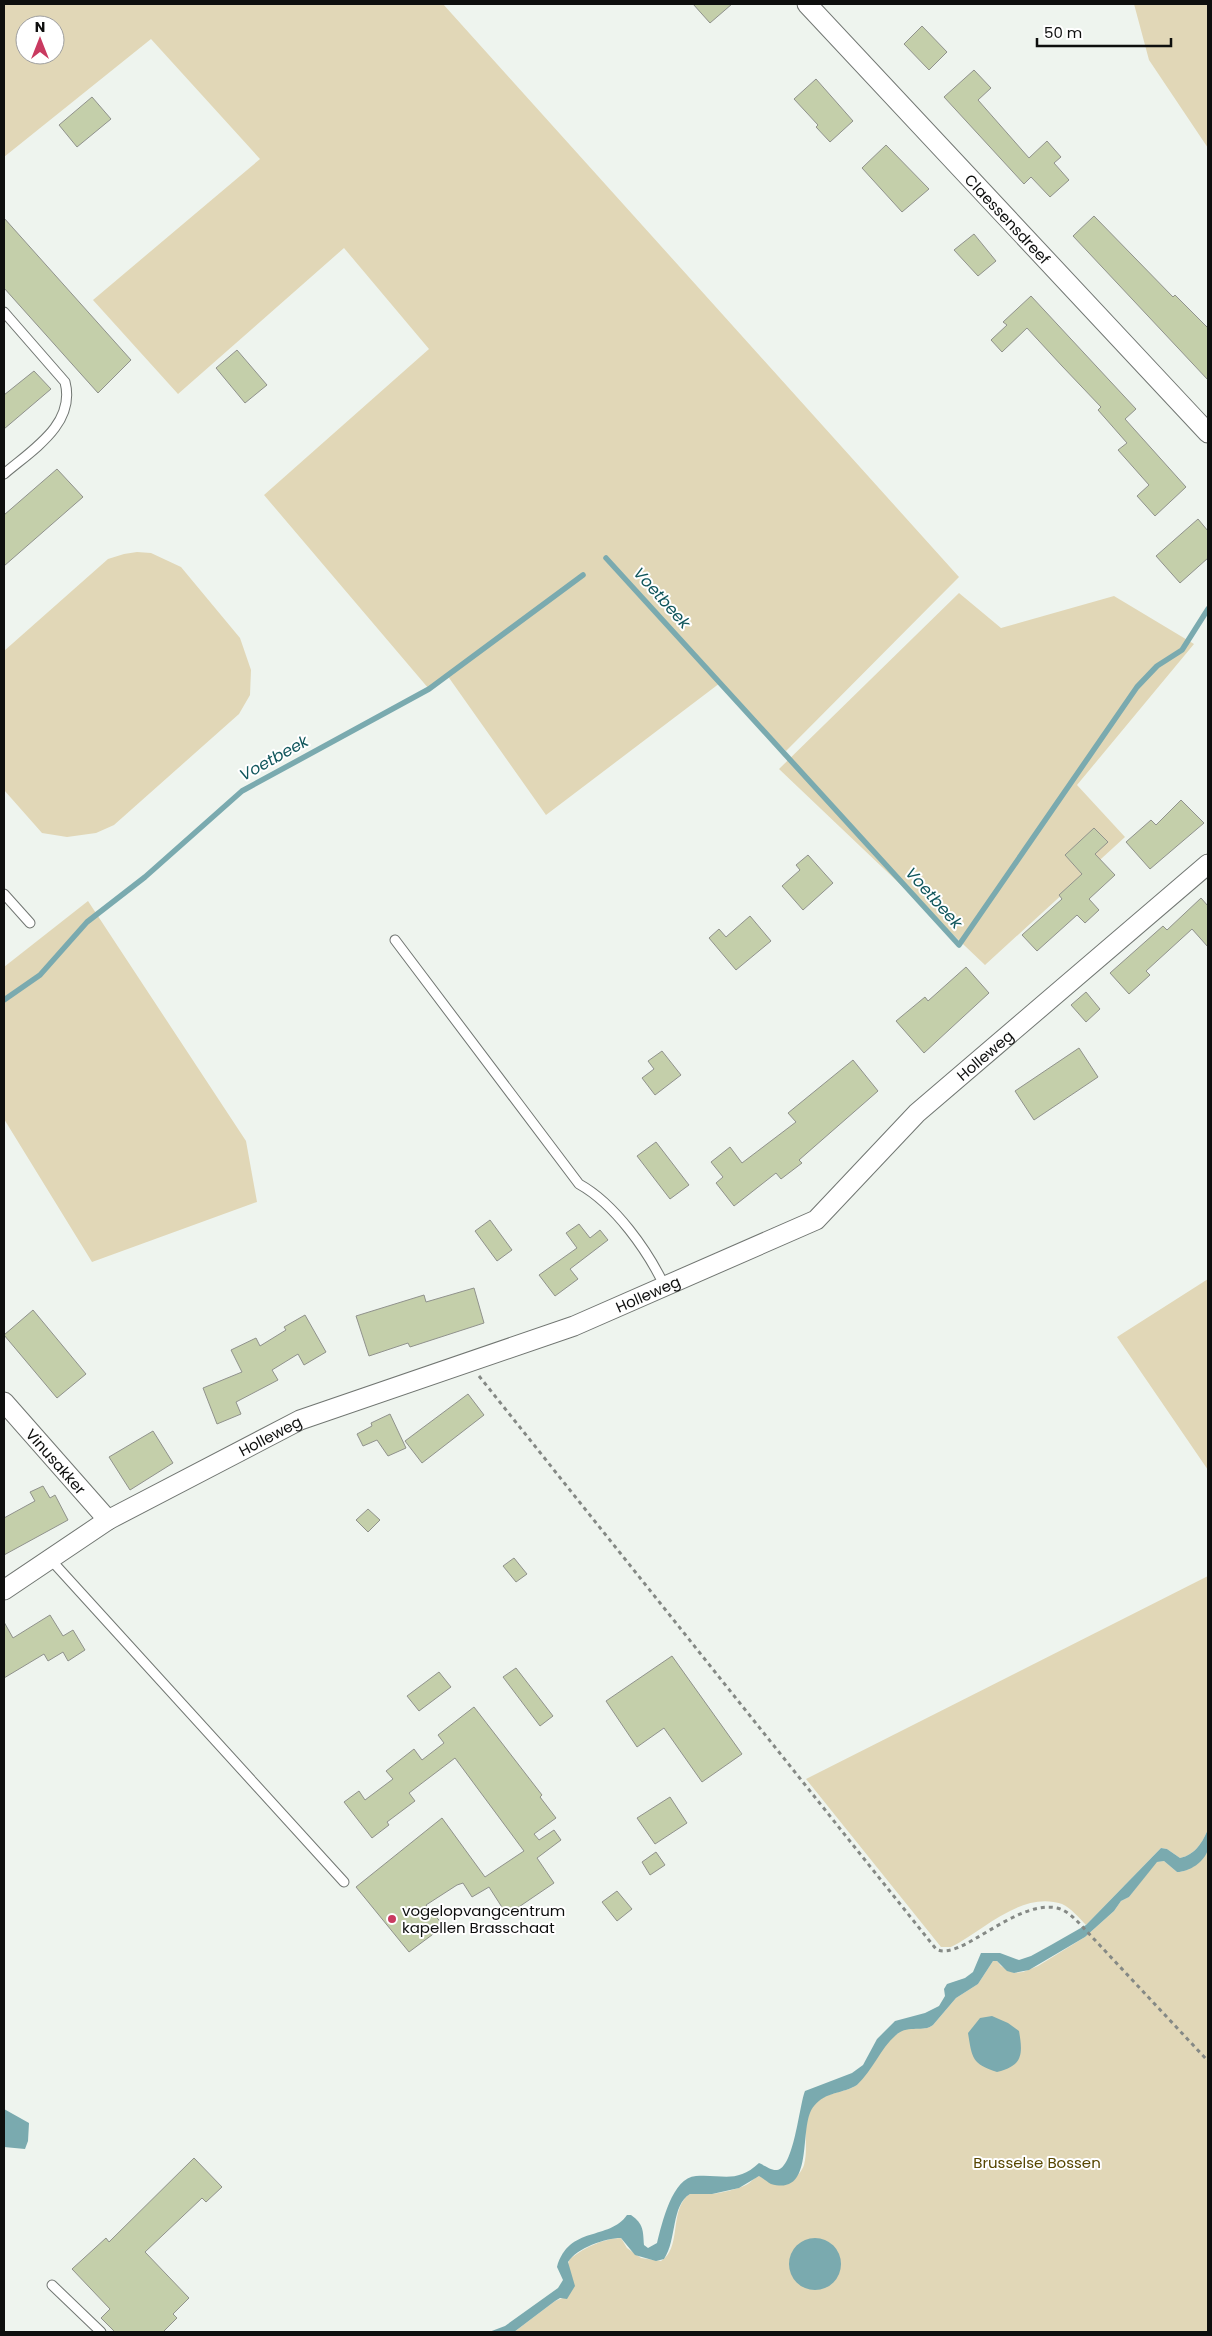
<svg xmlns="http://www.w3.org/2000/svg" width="1212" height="2336" viewBox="0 0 1212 2336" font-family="Poppins,sans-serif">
	<rect width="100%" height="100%" fill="#eef4ee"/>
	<!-- green -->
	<path fill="#e1d7b7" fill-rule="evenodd" d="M4,4H443L959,577L786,751L720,683L546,815L447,675L429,689L264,495L429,349L344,248L178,394L93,300L260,159L151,39L4,157ZM25,25H55V55H25Z
		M1134,4H1208V148L1149,60Z
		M137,552L151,553L181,567L240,638L251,670L250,695L239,714L114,825L96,833L67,837L42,833L4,790V651L108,559L124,554Z
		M959,593L1001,628L1114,596L1194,644L1077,785L1125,837L985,965L779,769Z
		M88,901L246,1141L257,1202L92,1262L4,1119V967Z
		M1208,1279V1470L1117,1337Z
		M1208,1576V1829C1203,1842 1195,1855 1180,1858L1167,1849L1161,1848L1086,1925C1079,1918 1071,1908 1062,1904C1022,1890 983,1931 951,1947H941L806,1779Z
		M1208,1849V2332H514L555,2301L563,2298L573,2284L568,2265L569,2260C581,2249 604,2238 621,2238L627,2248L641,2258L661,2261C681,2249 670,2214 686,2197C693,2190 703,2194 712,2194C721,2193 738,2189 746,2185C751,2183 753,2178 759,2176L793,2181C797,2176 802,2171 804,2165C810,2143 798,2118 818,2101C830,2091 845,2093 857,2085C871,2068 883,2040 903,2030C913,2025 925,2032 933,2025L956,1998L978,1984L993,1961H997L1001,1966L1014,1973L1023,1972L1038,1966L1085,1937L1114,1911L1121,1901L1129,1897L1156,1862L1164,1861L1177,1872C1191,1872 1202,1860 1208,1849Z"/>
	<!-- water -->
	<path fill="#7aaaaf" d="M1208,1829C1208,1835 1210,1843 1208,1849C1205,1862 1189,1872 1177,1872L1164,1861L1157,1862L1129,1897L1121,1901L1114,1911L1085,1937L1029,1970L1014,1973L1007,1971L997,1961H993L978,1984L956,1998L933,2025C923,2033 908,2024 896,2035C880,2049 873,2070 857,2085C843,2094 826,2091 814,2106C797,2125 817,2197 771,2184C767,2182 763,2178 759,2176L739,2188L712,2194H690C671,2205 677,2240 664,2259L656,2261L635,2255L621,2238C605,2238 577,2248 568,2262L575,2286L567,2299L560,2298L555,2301L514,2332H489L505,2326L558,2288L563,2280L557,2267C569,2225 609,2241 627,2215H631C644,2224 643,2231 644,2245L648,2248L657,2243C662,2224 672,2177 696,2176C722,2174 737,2184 759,2163C764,2165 772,2171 777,2170C794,2168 799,2106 805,2091L852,2073L863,2065L877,2039L895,2021L925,2013L939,2006L945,1996L944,1989L947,1984L965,1978L973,1972L981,1953H1000L1019,1960L1031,1956L1051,1945L1086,1925L1161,1848L1167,1849L1180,1858C1195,1855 1203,1842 1208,1829Z
		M992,2016L1008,2023L1019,2031C1023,2054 1023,2066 997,2072C972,2064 972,2058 968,2033L980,2018Z
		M4,2109L29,2123L28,2141L25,2149L4,2147Z
		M789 2264a26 26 0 1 1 52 0a26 26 0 1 1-52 0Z"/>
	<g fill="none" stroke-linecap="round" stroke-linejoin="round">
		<!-- stream -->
		<path stroke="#7aaaaf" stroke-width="5.5" d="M606,558L959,945L1137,687L1157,666L1182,650L1208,609
			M4,1000L40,975L87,922L145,877L242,791L429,689L583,575"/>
	</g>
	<!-- building -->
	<path fill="#c4cfaa" stroke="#90928c" d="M693,4H732L710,23Z
		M922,26L947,52L929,70L904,44Z
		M974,70L991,88L978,100L1029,158L1047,141L1061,157L1054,163L1069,180L1050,197L1031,177L1024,184L944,97Z
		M816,79L853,121L830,142L816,127L818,125L794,99Z
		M92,97L111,119L77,147L59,125Z
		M886,145L929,189L902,212L862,168Z
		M1094,216L1173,297L1175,295L1208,328V380L1073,236Z
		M4,218L131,360L98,393L4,288Z
		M974,234L996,261L978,276L954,250Z
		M1031,296L1136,409L1125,419L1186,487L1155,516L1137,496L1149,485L1118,450L1127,443L1098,410L1101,407L1062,366L1027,328L1002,352L991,340L1007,325L1003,322Z
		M237,350L267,385L245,403L216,368Z
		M34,371L51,389L4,429V395Z
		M57,469L83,497L4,566V515Z
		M1198,519L1208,531V558L1180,583L1156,556Z
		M1181,800L1204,823L1150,869L1126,842L1151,820L1156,825Z
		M1094,828L1108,842L1095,854L1115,875L1089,899L1099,910L1085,923L1077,915L1037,951L1022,935L1062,899L1059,895L1082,874L1065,855Z
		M808,855L833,883L803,910L782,886L800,870L796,865Z
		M1201,898L1208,906V947L1192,929L1146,971L1150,975L1129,994L1110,973L1163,926L1167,930Z
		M750,916L771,941L736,970L709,938L719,929L726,937Z
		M966,967L989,993L924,1053L896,1021L925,997L928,1001Z
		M1086,992L1100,1009L1086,1022L1071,1005Z
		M1079,1048L1098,1077L1034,1120L1015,1091Z
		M662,1051L681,1075L655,1095L642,1078L654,1069L648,1061Z
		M853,1060L878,1091L799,1160L802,1163L781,1179L776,1173L734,1206L716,1183L723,1177L711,1162L730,1147L742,1163L796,1122L788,1113Z
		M656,1142L689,1185L670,1199L637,1156Z
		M490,1220L512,1250L497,1261L475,1231Z
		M579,1224L590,1238L600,1230L608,1240L570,1269L578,1279L555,1296L539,1275L577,1248L566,1233Z
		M474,1288L484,1323L410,1347L408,1343L369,1356L356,1316L424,1295L426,1302Z
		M33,1310L86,1374L57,1398L4,1335Z
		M305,1315L326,1352L304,1365L298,1354L272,1370L278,1380L236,1402L241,1414L217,1424L203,1388L242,1372L231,1350L256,1338L260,1346L286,1330L284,1327Z
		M468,1394L484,1415L422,1463L405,1441Z
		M390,1414L406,1448L388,1456L377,1440L363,1446L357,1434L372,1426L371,1423Z
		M153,1431L173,1463L130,1490L109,1457Z
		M43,1486L50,1498L55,1495L68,1520L4,1555V1518L35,1501L30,1492Z
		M368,1509L380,1520L368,1532L356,1520Z
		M514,1558L527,1574L516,1582L503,1566Z
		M50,1615L63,1636L73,1630L85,1650L68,1661L63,1652L48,1661L44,1654L4,1678V1622L13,1638Z
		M672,1656L742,1754L702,1782L664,1728L637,1747L606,1701Z
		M516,1668L553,1716L540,1726L503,1677Z
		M439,1672L451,1687L419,1711L407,1696Z
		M474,1707L542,1795L540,1797L556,1818L534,1834L539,1840L554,1830L561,1840L537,1858L554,1883L507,1915L489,1887L472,1897L463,1883L457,1885L426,1905L444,1926L409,1952L356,1887L442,1818L485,1877L524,1851L455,1758L409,1793L415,1801L387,1822L389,1825L372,1838L344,1802L359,1791L365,1800L393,1779L386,1771L414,1749L422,1760L444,1743L438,1735Z
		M670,1797L687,1823L655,1844L637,1818Z
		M656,1852L665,1865L650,1875L642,1862Z
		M617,1891L632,1909L617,1921L602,1902Z
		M194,2158L222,2187L206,2202L202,2198L145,2252L189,2298L173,2314L177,2318L163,2332H115L101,2318L110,2309L72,2269L106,2238L109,2242Z"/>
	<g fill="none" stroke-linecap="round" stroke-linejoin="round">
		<!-- lane casing -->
		<g stroke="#717672" stroke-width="11">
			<path id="lane" d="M4,312L65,382C76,424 32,450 4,474
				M4,894L30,923
				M395,940L579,1184C615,1204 648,1251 665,1287
				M51,1560L344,1882
				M52,2285L101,2332"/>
		</g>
		<!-- street casing -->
		<g stroke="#717672" stroke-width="21">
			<g id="street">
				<path id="s1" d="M807,4L1208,433"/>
				<path id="s2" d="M4,1402L108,1520"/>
				<path id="s3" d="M4,1590L108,1520L300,1420L574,1326L816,1220L917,1113L1208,864"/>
			</g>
		</g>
		<!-- path -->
		<path stroke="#858985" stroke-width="3" stroke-dasharray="4 4" stroke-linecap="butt" d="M479,1376L936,1949C959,1963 1015,1899 1057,1908C1066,1910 1073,1917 1079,1923L1208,2061"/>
		<!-- lane -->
		<use href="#lane" stroke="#fff" stroke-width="9"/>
		<!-- street -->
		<use href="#street" stroke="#fff" stroke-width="19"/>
	</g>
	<!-- markers -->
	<circle fill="#c93a60" stroke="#fff" stroke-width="2" cx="392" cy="1919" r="5"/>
	<g text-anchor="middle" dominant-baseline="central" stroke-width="4" stroke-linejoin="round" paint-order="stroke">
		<!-- street labels -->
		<g font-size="15" fill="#0e0f0e" stroke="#fff">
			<text stroke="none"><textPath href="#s1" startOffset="294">Claessensdreef</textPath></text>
			<text stroke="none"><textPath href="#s3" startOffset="1132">Holleweg</textPath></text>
			<text stroke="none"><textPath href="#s3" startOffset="712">Holleweg</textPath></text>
			<text stroke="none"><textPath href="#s3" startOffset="308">Holleweg</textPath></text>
			<text stroke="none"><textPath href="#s2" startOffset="79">Vinusakker</textPath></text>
		</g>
		<!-- poi labels -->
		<g font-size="15" fill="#0e0f0e" stroke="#fff" text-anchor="start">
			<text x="402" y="1910">vogelopvangcentrum<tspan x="402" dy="17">kapellen Brasschaat</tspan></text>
		</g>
		<!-- park labels -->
		<g font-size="15" fill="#574601" stroke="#fff">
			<text x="1037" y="2162">Brusselse Bossen</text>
		</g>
		<!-- water labels -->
		<g font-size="16" font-style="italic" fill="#10565c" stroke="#fff">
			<text transform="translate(662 598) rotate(48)">Voetbeek</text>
			<text transform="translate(274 758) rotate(-29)">Voetbeek</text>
			<text transform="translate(934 898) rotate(48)">Voetbeek</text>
		</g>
	</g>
	<!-- border -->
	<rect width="1212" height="2336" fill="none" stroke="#0e0f0e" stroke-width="10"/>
	<!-- north arrow -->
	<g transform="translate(40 40)"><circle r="24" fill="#ffffff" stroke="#9f9f9f"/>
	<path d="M0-4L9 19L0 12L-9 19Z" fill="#c93a60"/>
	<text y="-8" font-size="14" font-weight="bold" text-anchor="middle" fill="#0e0f0e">N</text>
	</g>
	<!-- scale -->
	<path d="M1037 38v8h134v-8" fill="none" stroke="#0e0f0e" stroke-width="2.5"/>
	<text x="1044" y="38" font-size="15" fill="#0e0f0e" stroke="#ffffff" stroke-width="4" paint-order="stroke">50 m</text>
</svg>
